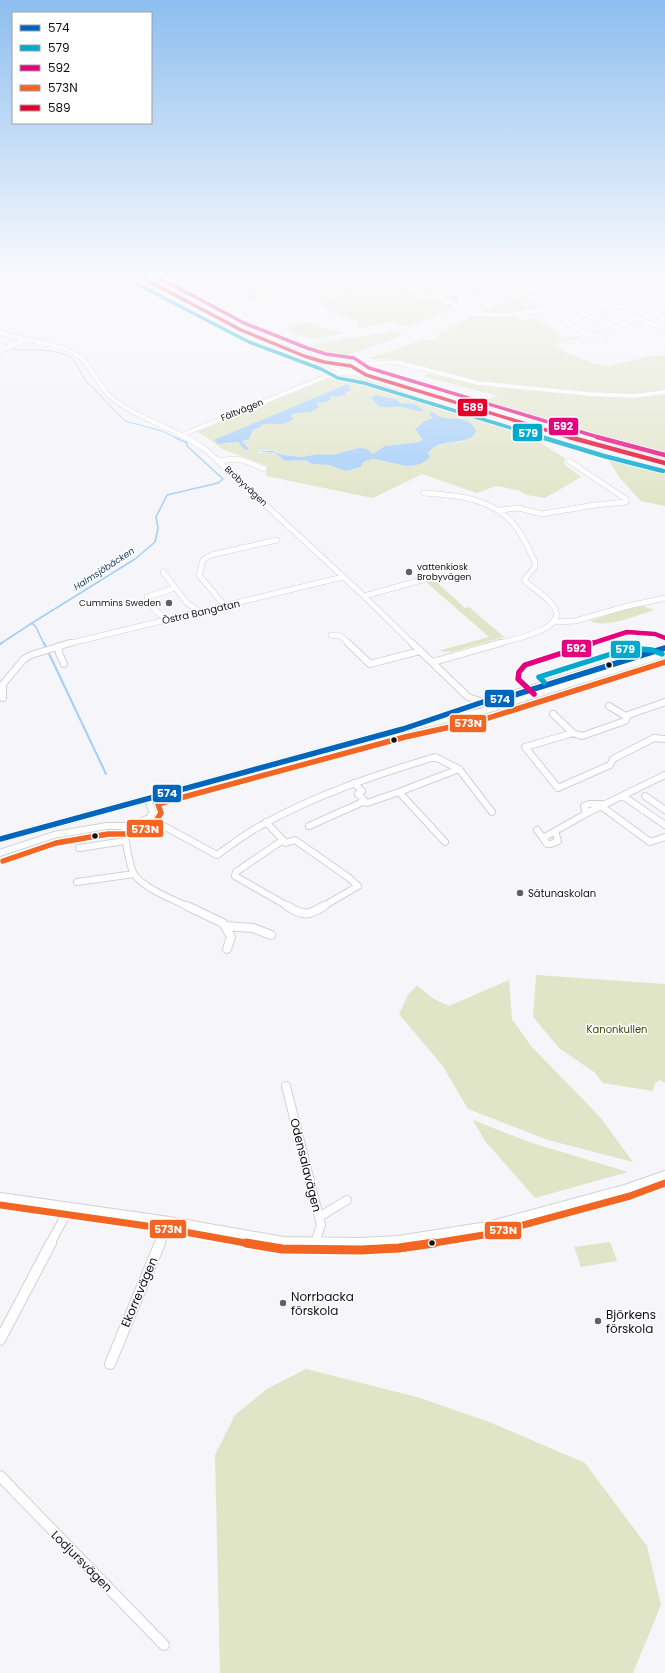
<svg xmlns="http://www.w3.org/2000/svg" width="665" height="1673" viewBox="0 0 665 1673" font-family="Poppins,sans-serif">
	<rect width="100%" height="100%" fill="#f5f5fa"/>
	<!-- green -->
	<path fill="#e0e5c7" fill-rule="evenodd" d="M214,276H311L249,302L252,292L214,282Z
		M393,276H462L458,302L445,313L407,326L389,322L359,328L357,320L333,313L326,306L317,301L374,281Z
		M477,276H505L519,281L491,289L472,299Z
		M582,276H614L623,279L584,292L559,284Z
		M545,292C538,297 527,296 519,300L543,305L512,314L521,320L535,318L563,338L578,336L581,338L556,343L564,352L596,364L609,366L646,357L665,355V389L649,393H579L501,385L463,379L403,361L385,359H367L421,340H436L441,332L484,310L527,294Z
		M309,322L322,328L347,333L312,339L290,332L289,327L296,324Z
		M395,331L403,336L338,358L306,346L351,337L354,338Z
		M429,374C478,384 527,390 577,394C606,397 637,400 665,394V459L614,447L615,444L480,403L497,396L423,376Z
		M336,375C363,374 402,392 429,400C507,424 585,450 665,468V506L641,501L619,477L608,459L543,441L542,444L565,458L564,464L581,477L545,498L527,495L518,490L496,486L477,493L422,474L373,498L266,476L267,466L222,449L206,437L197,432ZM347,384L349,385L351,389L338,397L331,396L329,401L317,403L313,411L297,413L291,415L292,421C282,426 271,421 260,425V428L253,430L250,437L242,441L249,448L238,442L227,444L214,440ZM383,397L393,398L401,403L413,404L423,410C416,411 409,407 401,407C392,406 386,408 377,405L372,398ZM436,414C448,425 467,413 476,430L474,435C469,438 464,441 459,442C447,444 437,442 428,453L429,455L416,464L410,465H399L373,459L375,453L385,446L420,442L422,439L416,431L425,421L433,418V416ZM358,448L372,459L362,462L358,468L346,471L329,465L312,464L305,460L285,461C276,452 269,452 257,453L260,450L276,451L283,455L302,457L318,454L332,455Z
		M434,580L465,608L469,607L504,637L451,652L438,651L489,637L426,582Z
		M641,605L654,610C638,615 605,629 590,621L635,606Z
		M536,975L665,984V1083L660,1080L655,1083L653,1091L603,1083L594,1072L559,1048L533,1017Z
		M509,980L512,1019L531,1046L600,1117L633,1162L548,1140L468,1109L442,1065L399,1014L408,995L417,985L432,998L449,1006Z
		M473,1120L532,1143L628,1172L535,1198L485,1141Z
		M610,1242L617,1261L581,1267L574,1247Z
		M306,1369L417,1397L492,1423L585,1463L647,1546L661,1605L633,1673H220L215,1455L235,1415L267,1389Z"/>
	<!-- water -->
	<path fill="#a4cef9" d="M347,384L349,385L351,390L346,392L345,395L338,397L331,396V399L327,402L317,403L319,407L311,412L297,413L291,415L293,419C284,428 272,421 261,425V427L253,430L249,439L242,441L249,449L245,450L238,442L218,444L214,440Z
		M376,395L395,399L401,403L415,404L425,411C418,413 409,408 401,407C394,406 386,409 379,406C376,405 374,400 371,397Z
		M432,412C436,414 439,417 444,418C456,420 468,416 476,430L475,434C462,447 440,437 428,453L430,457C415,474 391,461 373,459V456L372,459L363,462L361,467L346,471L329,465L312,464L305,460L285,461L275,453L254,451H273L283,455L302,457L318,454L332,455L358,448L367,449L373,454L385,446L420,442L422,439L415,429L425,421L433,418L429,414Z"/>
	<g fill="none" stroke-linecap="round" stroke-linejoin="round">
		<!-- stream-far2 -->
		<path stroke="#a4cef9" stroke-width="1" d="M8,349C26,351 57,347 71,358C80,365 82,381 92,387L125,421L162,431L176,438"/>
		<!-- stream-far1 -->
		<path stroke="#a4cef9" stroke-width="1.5" d="M0,644L32,623
			M44,644L36,627L32,623L135,559L155,542L158,528L156,517L167,495L218,483L223,479L187,446V443L174,437"/>
		<!-- stream -->
		<path stroke="#a4cef9" stroke-width="2" d="M44,643L106,774
			M0,644L2,643"/>
		<!-- minor-far4 casing -->
		<g stroke="#d2d2d6" stroke-width="5">
			<path id="minor-far4" d="M139,276L252,335L324,362L341,371L366,375L572,438
				M373,276L398,282L423,295L454,304L463,310L476,314L512,315L563,306L617,327
				M556,276L547,279V282L551,285L665,329
				M547,310L583,333L603,337C611,324 650,316 665,311
				M0,332C23,342 52,341 74,353C91,362 96,385 111,397C133,416 162,424 187,438
				M0,339L15,345
				M0,351L25,340
				M347,365L396,362L478,383L589,394L635,396L665,392
				M182,435L325,377L344,372"/>
		</g>
		<!-- minor-far3 casing -->
		<g stroke="#d2d2d6" stroke-width="6">
			<path id="minor-far3" d="M185,437L205,449L364,596L413,644
				M569,437L665,463
				M219,461C242,457 243,460 264,469
				M424,493C457,495 494,498 516,527C524,537 529,550 535,562V567L524,580C533,589 547,596 554,607C569,630 510,640 496,644
				M499,510L519,508L542,514L595,505L626,502V499L569,461
				M163,572L187,603L200,612
				M364,596L429,578
				M225,606L199,575L203,560L211,555L277,540
				M167,620L153,608L147,597L175,588
				M554,622L575,621L624,607L665,598
				M331,635L341,636L349,644
				M67,644L343,577"/>
		</g>
		<!-- minor-far2 casing -->
		<g stroke="#d2d2d6" stroke-width="8">
			<path id="minor-far2" d="M348,643L370,664L420,651
				M412,643L468,697L483,702H502
				M59,646V653L64,664
				M433,662L500,643
				M3,698V684L24,659L31,655L70,643
				M496,699L665,648
				M609,706L627,717
				M449,714L484,702
				M553,714L573,733L525,747L558,788L610,765L613,759L654,738L665,739
				M573,733L582,736L625,721L628,715L665,702
				M354,783L362,791L358,794L367,803L399,792L445,842
				M399,792L459,769L492,812
				M623,796L665,825
				M645,796L665,810
				M601,806L650,842L665,837
				M589,812L585,810L584,806L589,804H603
				M149,818L217,855C231,845 245,834 260,826C315,795 375,775 435,757L459,769
				M266,822L283,840
				M124,826C125,836 129,866 134,874C143,888 174,900 189,907
				M309,826L365,801
				M537,830L543,838L589,812L665,775
				M543,838L547,844H551L558,841L555,831
				M0,839L403,729L480,712L665,654
				M283,840L285,843L295,840L348,877L358,886L322,907
				M283,840L236,872L235,876L289,907
				M79,848L125,841
				M0,853L54,835L107,826H124L138,823L149,818L153,812L147,799
				M77,882L134,874"/>
		</g>
		<!-- minor-far1 casing -->
		<g stroke="#d2d2d6" stroke-width="10">
			<path id="minor-far1" d="M187,906L223,923L231,937L227,949
				M287,906C304,916 308,916 324,906
				M225,926L253,928L271,935
				M286,1086L321,1225L315,1243
				M0,1197L169,1221L283,1241L361,1242L398,1240L488,1226L628,1188L665,1175
				M319,1217L347,1200
				M50,1244L70,1207
				M160,1244L169,1221"/>
		</g>
		<!-- minor casing -->
		<g stroke="#d2d2d6" stroke-width="12">
			<path id="minor" d="M0,1340L51,1243
				M110,1364L160,1243
				M0,1476L164,1645"/>
		</g>
		<!-- minor-far4 -->
		<use href="#minor-far4" stroke="#fefefe" stroke-width="4"/>
		<!-- minor-far3 -->
		<use href="#minor-far3" stroke="#fefefe" stroke-width="5"/>
		<!-- minor-far2 -->
		<use href="#minor-far2" stroke="#fefefe" stroke-width="6"/>
		<!-- minor-far1 -->
		<use href="#minor-far1" stroke="#fefefe" stroke-width="8"/>
		<!-- minor -->
		<use href="#minor" stroke="#fefefe" stroke-width="10"/>
		<!-- bus-1 casing -->
		<g stroke="#fff" stroke-width="8">
			<path id="bus-1" d="M0,839L403,729L483,702L508,697L665,648"/>
		</g>
		<!-- bus-2-far2 casing -->
		<g stroke="#fff" stroke-width="5">
			<path id="bus-2-far2" d="M135,283L249,342L321,369L338,378L364,383L544,438"/>
		</g>
		<!-- bus-2-far1 casing -->
		<g stroke="#fff" stroke-width="6">
			<path id="bus-2-far1" d="M541,437L604,456L663,471"/>
		</g>
		<!-- bus-2 casing -->
		<g stroke="#fff" stroke-width="8">
			<path id="bus-2" d="M544,682L539,677L630,648L652,650L662,654"/>
		</g>
		<!-- bus-3-far2 casing -->
		<g stroke="#fff" stroke-width="5">
			<path id="bus-3-far2" d="M156,276L244,323L307,348L326,354L354,358L369,368L601,438"/>
		</g>
		<!-- bus-3-far1 casing -->
		<g stroke="#fff" stroke-width="6">
			<path id="bus-3-far1" d="M597,437L665,455
				M590,644L627,632L655,634L665,638"/>
		</g>
		<!-- bus-3 casing -->
		<g stroke="#fff" stroke-width="8">
			<path id="bus-3" d="M534,694L518,679L519,672L525,665L593,643"/>
		</g>
		<!-- bus-4-far2 casing -->
		<g stroke="#fff" stroke-width="8">
			<path id="bus-4-far2" d="M3,861L56,843L108,834H125L141,831L154,824L161,813L158,804L405,737L482,720L665,662"/>
		</g>
		<!-- bus-4-far1 casing -->
		<g stroke="#fff" stroke-width="10">
			<path id="bus-4-far1" d="M0,1205L168,1229L251,1244
				M428,1244L490,1234L630,1196L665,1183"/>
		</g>
		<!-- bus-4 casing -->
		<g stroke="#fff" stroke-width="12">
			<path id="bus-4" d="M246,1243L282,1249L361,1250L399,1248L434,1243"/>
		</g>
		<!-- bus-5-far1 casing -->
		<g stroke="#fff" stroke-width="5">
			<path id="bus-5-far1" d="M139,276L241,330L304,356L324,362L351,366L366,375L572,438"/>
		</g>
		<!-- bus-5 casing -->
		<g stroke="#fff" stroke-width="6">
			<path id="bus-5" d="M569,437L665,463"/>
		</g>
		<!-- bus-1 -->
		<use href="#bus-1" stroke="#0065bd" stroke-width="5.5"/>
		<!-- bus-2-far2 -->
		<use href="#bus-2-far2" stroke="#00a9ce" stroke-width="3.5"/>
		<!-- bus-2-far1 -->
		<use href="#bus-2-far1" stroke="#00a9ce" stroke-width="4.5"/>
		<!-- bus-2 -->
		<use href="#bus-2" stroke="#00a9ce" stroke-width="5.5"/>
		<!-- bus-3-far2 -->
		<use href="#bus-3-far2" stroke="#e5007d" stroke-width="3.5"/>
		<!-- bus-3-far1 -->
		<use href="#bus-3-far1" stroke="#e5007d" stroke-width="4.5"/>
		<!-- bus-3 -->
		<use href="#bus-3" stroke="#e5007d" stroke-width="5.5"/>
		<!-- bus-4-far2 -->
		<use href="#bus-4-far2" stroke="#f26522" stroke-width="5.5"/>
		<!-- bus-4-far1 -->
		<use href="#bus-4-far1" stroke="#f26522" stroke-width="7"/>
		<!-- bus-4 -->
		<use href="#bus-4" stroke="#f26522" stroke-width="9"/>
		<!-- bus-5-far1 -->
		<use href="#bus-5-far1" stroke="#e4002b" stroke-width="3.5"/>
		<!-- bus-5 -->
		<use href="#bus-5" stroke="#e4002b" stroke-width="4.5"/>
	</g>
	<!-- sky -->
	<linearGradient id="sky" x2="0" y2="1"><stop stop-color="#8dbeef"/><stop offset="0.54" stop-color="#fafafd"/><stop offset="1" stop-color="#fafafd" stop-opacity="0"/></linearGradient>
	<rect width="665" height="510" fill="url(#sky)"/>
	<!-- markers -->
	<g fill="#606165" stroke="#fff" stroke-width="1.5">
		<circle cx="409" cy="572" r="4"/>
		<circle cx="169" cy="603" r="4"/>
		<circle cx="520" cy="893" r="4"/>
		<circle cx="283" cy="1303" r="4"/>
		<circle cx="598" cy="1321" r="4"/>
	</g>
	<g fill="#101115" stroke="#fff" stroke-width="1.5">
		<circle cx="609" cy="665" r="3.5"/>
		<circle cx="394" cy="740" r="3.5"/>
		<circle cx="95" cy="836" r="3.5"/>
		<circle cx="432" cy="1243" r="3.5"/>
	</g>
	<g text-anchor="middle" dominant-baseline="central" stroke-width="3" stroke-linejoin="round" paint-order="stroke">
		<!-- far-street labels -->
		<g font-size="9" fill="#101115" stroke="#fff">
			<text transform="translate(242 410) rotate(-22)">Fältvägen</text>
			<text transform="translate(246 486) rotate(43)">Brobyvägen</text>
		</g>
		<!-- far-poi labels -->
		<g font-size="9" fill="#101115" stroke="#fff" text-anchor="start">
			<text x="417" y="567">vattenkiosk<tspan x="417" dy="10">Brobyvägen</tspan></text>
			<text x="161" y="603" text-anchor="end">Cummins Sweden</text>
		</g>
		<!-- far-water labels -->
		<g font-size="9" font-style="italic" fill="#123d63" stroke="#fff">
			<text transform="translate(104 569) rotate(-33)">Halmsjöbäcken</text>
		</g>
		<!-- street labels -->
		<g font-size="10" fill="#101115" stroke="#fff">
			<text transform="translate(201 612) rotate(-13)">Östra Bangatan</text>
		</g>
		<!-- poi labels -->
		<g font-size="10" fill="#101115" stroke="#fff" text-anchor="start">
			<text x="528" y="893">Sätunaskolan</text>
		</g>
		<!-- park labels -->
		<g font-size="10" fill="#404504" stroke="#fff">
			<text x="617" y="1029">Kanonkullen</text>
		</g>
		<!-- near-street labels -->
		<g font-size="12" fill="#101115" stroke="#fff">
			<text transform="translate(306 1165) rotate(76)">Odensalavägen</text>
			<text transform="translate(139 1292) rotate(-67)">Ekorrevägen</text>
			<text transform="translate(82 1561) rotate(45)">Lodjursvägen</text>
		</g>
		<!-- near-poi labels -->
		<g font-size="12" fill="#101115" stroke="#fff" text-anchor="start">
			<text x="291" y="1296">Norrbacka<tspan x="291" dy="14">förskola</tspan></text>
			<text x="606" y="1314">Björkens<tspan x="606" dy="14">förskola</tspan></text>
		</g>
	</g>
	<g stroke="#fff" stroke-width="1.5">
		<rect x="457" y="398" width="31" height="19" rx="4" fill="#e4002b"/>
		<rect x="548" y="417" width="31" height="19" rx="4" fill="#e5007d"/>
		<rect x="512" y="423" width="31" height="19" rx="4" fill="#00a9ce"/>
		<rect x="561" y="639" width="31" height="19" rx="4" fill="#e5007d"/>
		<rect x="610" y="640" width="31" height="19" rx="4" fill="#00a9ce"/>
		<rect x="484" y="689" width="31" height="19" rx="4" fill="#0065bd"/>
		<rect x="449" y="714" width="38" height="19" rx="4" fill="#f26522"/>
		<rect x="152" y="784" width="30" height="19" rx="4" fill="#0065bd"/>
		<rect x="126" y="819" width="38" height="19" rx="4" fill="#f26522"/>
		<rect x="149" y="1219" width="38" height="20" rx="4" fill="#f26522"/>
		<rect x="484" y="1221" width="38" height="19" rx="4" fill="#f26522"/>
	</g>
	<g font-size="11" text-anchor="middle" font-weight="bold" fill="#fff">
		<text x="473" y="411">589</text>
		<text x="563" y="430">592</text>
		<text x="528" y="437">579</text>
		<text x="576" y="652">592</text>
		<text x="625" y="653">579</text>
		<text x="500" y="703">574</text>
		<text x="468" y="727">573N</text>
		<text x="167" y="797">574</text>
		<text x="145" y="833">573N</text>
		<text x="168" y="1233">573N</text>
		<text x="503" y="1234">573N</text>
	</g>
	<!-- legend -->
	<rect x="12" y="12" width="140" height="112" fill="#ffffff" stroke="#9fa0a1"/>
	<rect x="20" y="25" width="20" height="6" fill="#0065bd" stroke="#9fa0a1"/>
	<text x="48" y="32" font-size="12" fill="#101115">574</text>
	<rect x="20" y="45" width="20" height="6" fill="#00a9ce" stroke="#9fa0a1"/>
	<text x="48" y="52" font-size="12" fill="#101115">579</text>
	<rect x="20" y="65" width="20" height="6" fill="#e5007d" stroke="#9fa0a1"/>
	<text x="48" y="72" font-size="12" fill="#101115">592</text>
	<rect x="20" y="85" width="20" height="6" fill="#f26522" stroke="#9fa0a1"/>
	<text x="48" y="92" font-size="12" fill="#101115">573N</text>
	<rect x="20" y="105" width="20" height="6" fill="#e4002b" stroke="#9fa0a1"/>
	<text x="48" y="112" font-size="12" fill="#101115">589</text>
</svg>
